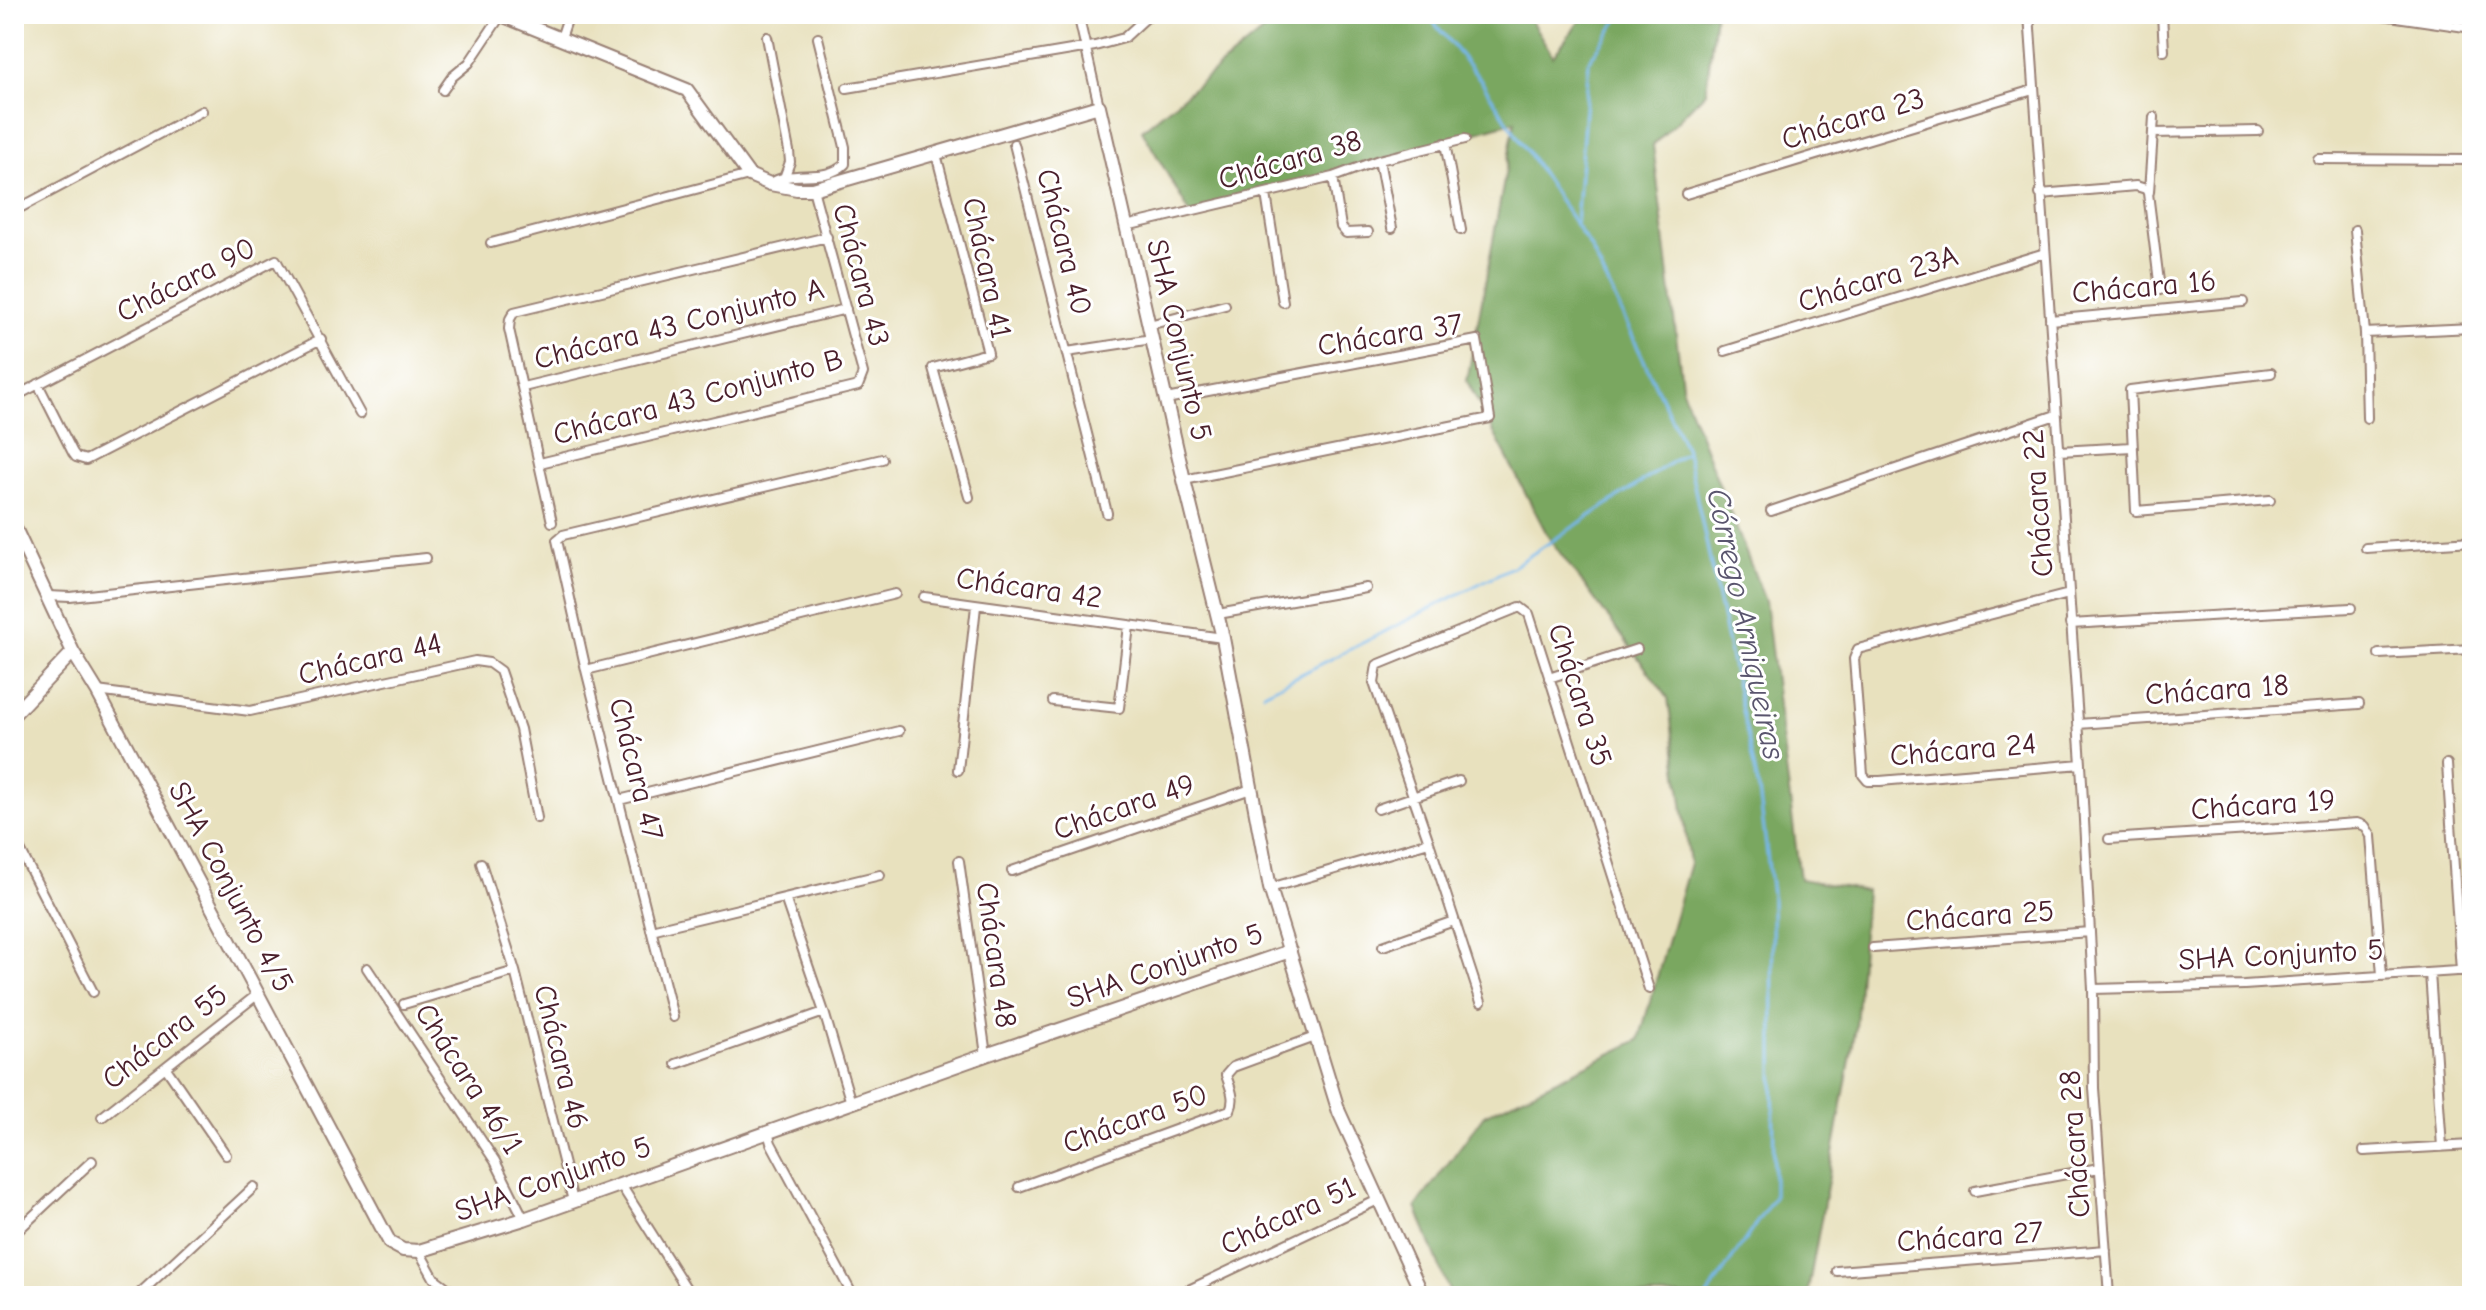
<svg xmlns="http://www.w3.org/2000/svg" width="2486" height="1310" viewBox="0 0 2486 1310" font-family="'Comic Neue',sans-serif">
	<rect width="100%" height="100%" fill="#fff"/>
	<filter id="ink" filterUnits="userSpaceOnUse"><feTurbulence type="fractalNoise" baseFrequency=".0125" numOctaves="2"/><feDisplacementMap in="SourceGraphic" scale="16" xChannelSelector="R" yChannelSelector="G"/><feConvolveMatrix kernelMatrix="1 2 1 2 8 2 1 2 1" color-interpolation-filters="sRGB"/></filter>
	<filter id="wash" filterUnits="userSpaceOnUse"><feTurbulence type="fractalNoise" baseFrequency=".006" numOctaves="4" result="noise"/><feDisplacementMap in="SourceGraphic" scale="32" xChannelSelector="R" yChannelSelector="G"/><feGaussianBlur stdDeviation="1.8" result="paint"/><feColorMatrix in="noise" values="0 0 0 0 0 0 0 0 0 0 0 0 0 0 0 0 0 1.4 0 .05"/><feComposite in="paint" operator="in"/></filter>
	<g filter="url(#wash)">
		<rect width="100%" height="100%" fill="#e8e1be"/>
		<!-- forest -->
		<path fill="#7aa760" stroke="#626346" stroke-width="2" d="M1284,14H1527L1553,56L1585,14H1715L1706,92L1653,145L1683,392L1765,601L1800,879L1866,891L1856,1027L1807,1296H1451L1416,1207L1484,1115L1639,1040L1690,863L1668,698L1549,538L1467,381L1515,121L1191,215L1142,130Z"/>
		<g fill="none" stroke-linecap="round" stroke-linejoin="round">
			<!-- stream -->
			<path stroke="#77b8eb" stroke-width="3" d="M1427,14L1479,78L1591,248L1687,452L1759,790L1772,894L1774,1197L1707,1296
				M1576,223L1589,61L1622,14
				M1264,693L1514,566L1687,452"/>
		</g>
	</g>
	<g filter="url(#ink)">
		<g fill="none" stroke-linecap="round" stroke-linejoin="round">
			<!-- street casing -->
			<g stroke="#998074" stroke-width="12">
				<path id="street" d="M1078,14L1099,106
					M2029,14L2081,764L2093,989L2094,1088L2109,1296
					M2162,14L2164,51
					M2376,14L2472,28
					M767,37L789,151L790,162L784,178
					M561,38L569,14
					M847,88L1095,46L1124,38L1150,14
					M443,90L452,77L469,63L501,15
					M2153,133L2258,131
					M1445,143L1461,230
					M1014,144L1107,513
					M936,154L988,353L933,368L969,497
					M2318,159L2472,160
					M1379,160L1392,228
					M1333,177L1341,227L1346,233L1368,232
					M770,184C790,168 825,184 845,164V147L818,38
					M2149,192L2154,117
					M1266,194L1283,302
					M1686,194L2033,90
					M2040,194L2136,186L2146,189L2148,193L2160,290
					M14,211L202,111
					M1126,226L1333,177L1379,160L1465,139
					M2355,230L2365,333
					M491,243L749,175
					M2050,320L2243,302
					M1149,325L1225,305
					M1725,351L2045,253
					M1067,352L1152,339
					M38,384L73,453L76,457L86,460L321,339
					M523,387L846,309
					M14,397L276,260L360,414
					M1166,399L1477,340L1490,418L1184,480
					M2367,418L2365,333L2472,328
					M2059,451L2132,447
					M540,463L858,386L863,373L813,189
					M2270,500L2136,511L2130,390L2271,373
					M1771,511L2056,415
					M552,522L509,329L510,319L514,312L827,237
					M2366,548L2472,541
					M2069,594L1858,649L1854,659L1863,775L1868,781H1880L2081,764
					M48,596L70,597L426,558
					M924,597L1223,638
					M1218,614L1366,588
					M2070,624L2351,608
					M2379,654L2472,649
					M586,670L895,594
					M1549,678L1637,649
					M97,691L250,711L475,661L489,663L500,671L520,729L537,818
					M1053,701L1119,708L1129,626
					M2078,724L2359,704
					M2447,764L2461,971
					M958,770L976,606
					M619,800L899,731
					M1378,809L1459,781
					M14,838L93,992
					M2109,839L2357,823L2365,826L2371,836L2382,975
					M1429,842L1481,1002
					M959,861L986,1055
					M481,863L515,971L573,1201
					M1012,871L1251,789
					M1270,888L1429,842L1374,683L1377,665L1520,607L1529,614L1649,989
					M785,898L824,1012L851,1103
					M651,930L880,875
					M1383,946L1454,921
					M1873,948L2090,932
					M367,968L495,1161L524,1219
					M2430,973L2442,1147
					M2093,989L2244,985L2472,970
					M404,1004L515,971
					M673,1017L586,670L557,540L563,535L882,459
					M676,1064L824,1012
					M166,1068L226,1155
					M102,1117L258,994
					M768,1132L771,1143L853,1296
					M2364,1151L2472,1145
					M621,1185L691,1296
					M1019,1187L1230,1110C1236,1098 1230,1088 1226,1075L1233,1067L1315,1037
					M1975,1191L2099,1168
					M14,1234L92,1161
					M419,1251L434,1278L458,1296
					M1837,1271L2106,1250
					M137,1296L254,1187
					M1176,1296L1378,1200"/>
			</g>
			<!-- secondary casing -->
			<g stroke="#998074" stroke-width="16">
				<path id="secondary" d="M499,14L687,90L749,175L770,184L797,189H813L1099,106L1184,480L1223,638L1270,888L1339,1112L1423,1296
					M14,526L73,652L97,691L390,1243L403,1250L419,1251L524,1219L986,1055L1290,951
					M14,714L73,652"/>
			</g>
			<!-- street -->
			<use href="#street" stroke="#fff" stroke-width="8"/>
			<!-- secondary -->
			<use href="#secondary" stroke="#fff" stroke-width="12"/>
		</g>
	</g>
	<g text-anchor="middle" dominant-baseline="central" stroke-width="6" stroke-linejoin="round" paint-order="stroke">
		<!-- street labels -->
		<g font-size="30" fill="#4a1f2b" stroke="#fff">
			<text transform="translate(1853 119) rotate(-17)">Chácara 23</text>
			<text transform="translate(1290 160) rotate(-16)">Chácara 38</text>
			<text transform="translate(1064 242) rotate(76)">Chácara 40</text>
			<text transform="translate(987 268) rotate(78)">Chácara 41</text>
			<text transform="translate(861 275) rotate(75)">Chácara 43</text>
			<text transform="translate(1878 279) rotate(-17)">Chácara 23A</text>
			<text transform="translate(186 280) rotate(-27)">Chácara 90</text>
			<text transform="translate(2144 287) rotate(-5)">Chácara 16</text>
			<text transform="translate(679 324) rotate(-14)">Chácara 43 Conjunto A</text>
			<text transform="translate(1390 335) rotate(-9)">Chácara 37</text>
			<text transform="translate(1179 340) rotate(77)">SHA Conjunto 5</text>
			<text transform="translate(698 397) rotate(-15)">Chácara 43 Conjunto B</text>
			<text transform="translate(2038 503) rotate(-94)">Chácara 22</text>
			<text transform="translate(1029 588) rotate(8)">Chácara 42</text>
			<text transform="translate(370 659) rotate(-13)">Chácara 44</text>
			<text transform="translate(2217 690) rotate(-4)">Chácara 18</text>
			<text transform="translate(1580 695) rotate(72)">Chácara 35</text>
			<text transform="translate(1963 750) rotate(-5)">Chácara 24</text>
			<text transform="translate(636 769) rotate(76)">Chácara 47</text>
			<text transform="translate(2263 805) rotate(-4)">Chácara 19</text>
			<text transform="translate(1124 807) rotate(-19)">Chácara 49</text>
			<text transform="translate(231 887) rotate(62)">SHA Conjunto 4/5</text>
			<text transform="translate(1980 916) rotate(-4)">Chácara 25</text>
			<text transform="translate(996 955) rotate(82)">Chácara 48</text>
			<text transform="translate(2281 955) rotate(-3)">SHA Conjunto 5</text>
			<text transform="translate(1165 966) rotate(-19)">SHA Conjunto 5</text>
			<text transform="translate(165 1037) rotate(-38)">Chácara 55</text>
			<text transform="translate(561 1057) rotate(76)">Chácara 46</text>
			<text transform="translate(469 1079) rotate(57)">Chácara 46/1</text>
			<text transform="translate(1135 1119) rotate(-20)">Chácara 50</text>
			<text transform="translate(2075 1144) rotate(-94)">Chácara 28</text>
			<text transform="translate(553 1179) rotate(-19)">SHA Conjunto 5</text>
			<text transform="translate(1288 1216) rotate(-25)">Chácara 51</text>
			<text transform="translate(1970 1237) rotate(-4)">Chácara 27</text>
		</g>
		<!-- water labels -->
		<g font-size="32" font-style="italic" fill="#5a556e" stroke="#fff">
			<text transform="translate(1746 624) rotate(78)">Córrego Arniqueiras</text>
		</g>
	</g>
	<!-- margin -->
	<rect width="2486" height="1310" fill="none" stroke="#fff" stroke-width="48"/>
</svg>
